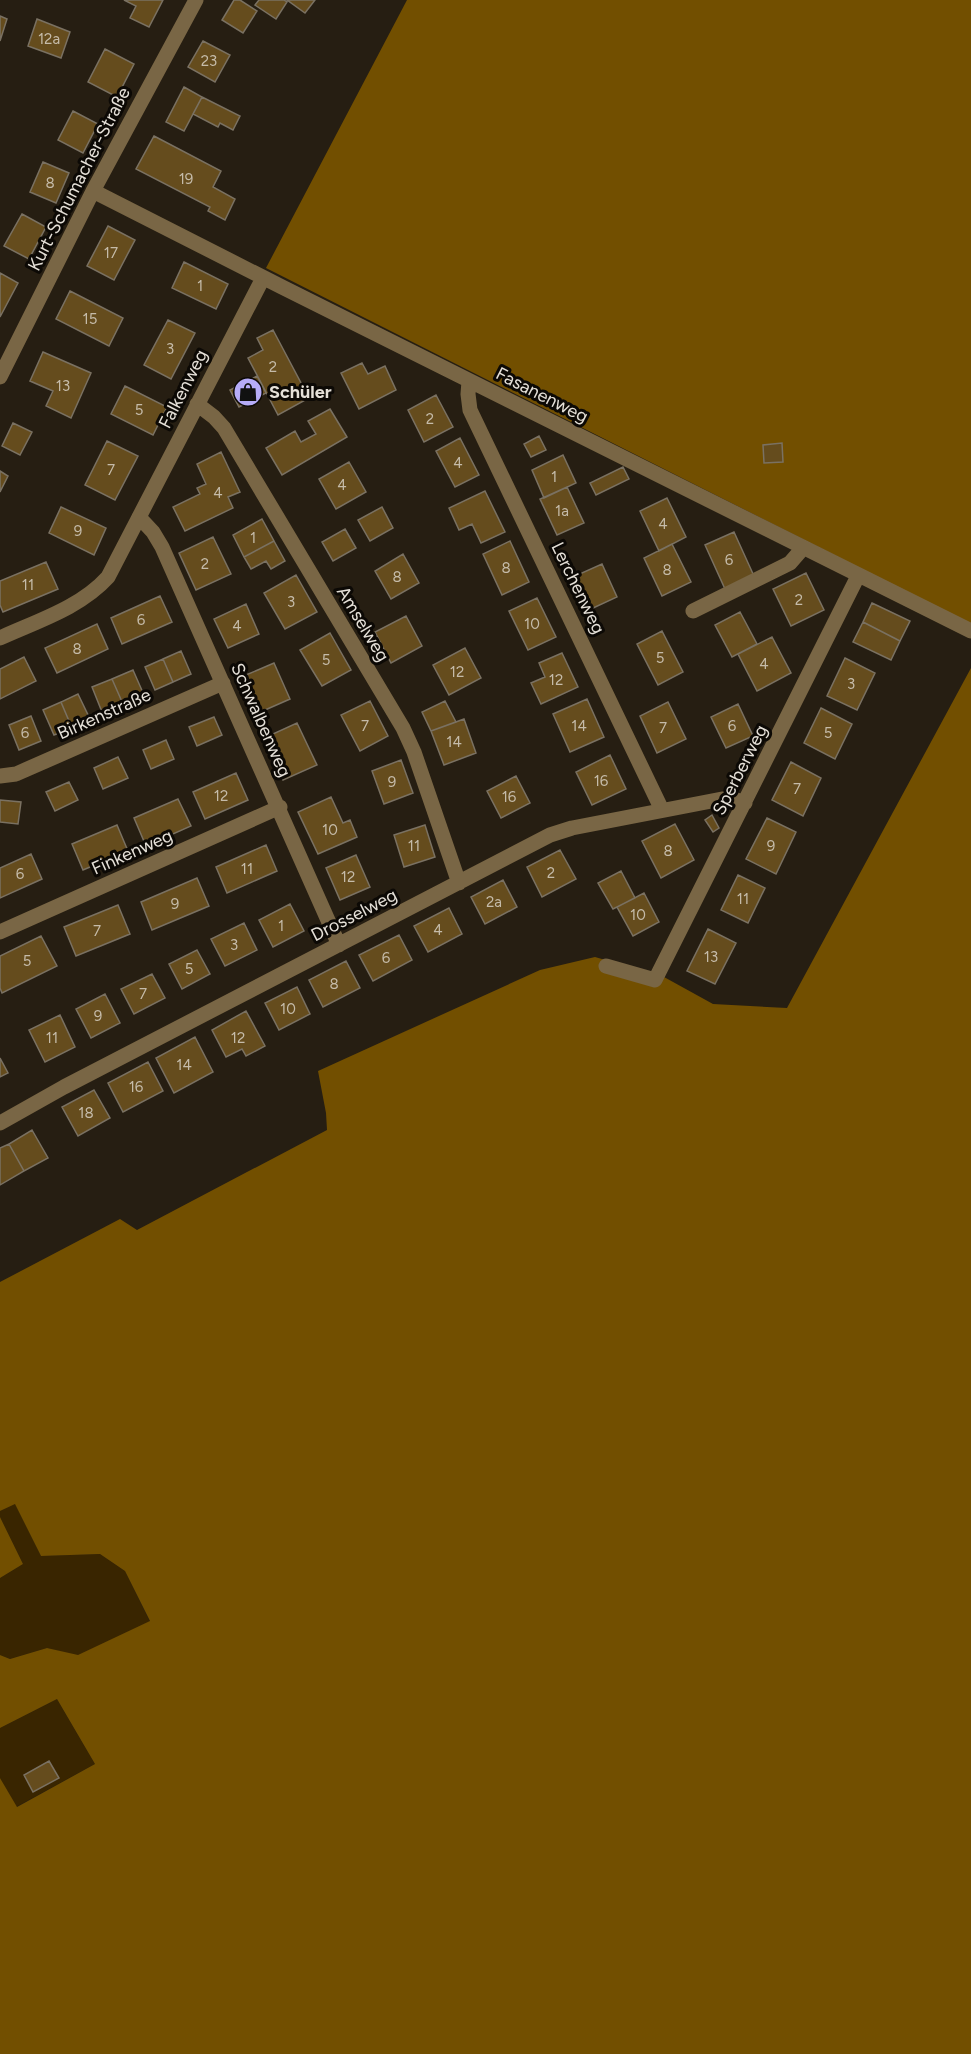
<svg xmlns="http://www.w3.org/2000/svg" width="971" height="2054" viewBox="0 0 971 2054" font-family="Figtree,sans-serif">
	<rect width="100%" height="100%" fill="#261e12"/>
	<!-- green -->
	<path fill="#392500" d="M15,1503L41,1556L100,1554L125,1571L150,1622L78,1656L47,1648L10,1659L0,1655V1578L23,1564L0,1517V1511Z
		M57,1699L95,1764L16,1807L0,1778V1728Z"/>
	<!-- forest -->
	<path fill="#724f00" d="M407,0H971V624L266,268Z
		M971,668V2054H0V1778L17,1807L95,1764L57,1699L0,1728V1655L10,1659L47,1648L78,1655L150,1621L125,1571L100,1554L41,1556L15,1504L0,1511V1282L120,1219L137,1230L327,1130L326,1113L318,1071L540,970L595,957L664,977L713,1004L787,1008Z
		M0,1517L23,1564L0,1578Z"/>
	<!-- building -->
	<path fill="#654c1d" stroke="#7a7162" stroke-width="1.5" d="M124,0H163L149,27L130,18L136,6Z
		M234,0H240L257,11L243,33L222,20Z
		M259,0H284L287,2L276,19L255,5Z
		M287,0H315L305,13Z
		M0,16L7,19L0,41Z
		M37,19L70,32L61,58L28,46Z
		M203,41L230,55L215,82L188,67Z
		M105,49L134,64L117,97L88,82Z
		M184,87L202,97L184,131L166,122Z
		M202,97L240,116L233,130L220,123L218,127L193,114Z
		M73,111L98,124L83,153L58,140Z
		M154,136L221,171L213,187L235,199L225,220L208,211L210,207L136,169Z
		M43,162L69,173L56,203L30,192Z
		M22,214L46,227L29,259L4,246Z
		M108,226L135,240L114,280L87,266Z
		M184,262L228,284L216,309L172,288Z
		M0,273L18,283L0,317Z
		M70,291L123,318L109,346L56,319Z
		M168,320L195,333L171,379L144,365Z
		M273,330L309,398L278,415L248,358L263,350L257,338Z
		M43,352L91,373L71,418L46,406L53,391L30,381Z
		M362,363L368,374L385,366L396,390L359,409L341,373Z
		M257,376L266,393L239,407L230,390Z
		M125,386L167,407L153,435L111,414Z
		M436,395L453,427L424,442L408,410Z
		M330,409L347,437L282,475L266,448L295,431L301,442L316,434L308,421Z
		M13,423L32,432L20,455L2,446Z
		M539,436L546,450L531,457L524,444Z
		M460,438L479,475L455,487L436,451Z
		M107,441L138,456L115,500L85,485Z
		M782,443L783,462L764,463L763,445Z
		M221,452L240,492L228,497L233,508L185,531L173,507L200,494L197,488L206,484L197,464Z
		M563,455L576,483L544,498L532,470Z
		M349,462L366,492L336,509L319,479Z
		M623,467L629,479L596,495L590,483Z
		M0,471L8,476L0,492Z
		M567,487L584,523L557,535L540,499Z
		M485,491L505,532L481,543L472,524L459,530L449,508Z
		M667,498L686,537L659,551L640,511Z
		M61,507L106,528L94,555L49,533Z
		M382,507L393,528L370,541L358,520Z
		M262,519L274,541L244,557L233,535Z
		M345,529L356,548L333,561L322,542Z
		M734,532L754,576L725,589L705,545Z
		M213,537L231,574L196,590L179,553Z
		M274,541L285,561L271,569L266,561L251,569L244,557Z
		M510,541L529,582L502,595L483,554Z
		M672,544L691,582L662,596L644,558Z
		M403,554L419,583L391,599L375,571Z
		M46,562L58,589L3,612L0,605V581Z
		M602,564L617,597L591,609L575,576Z
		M806,573L824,610L791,626L773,589Z
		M296,575L317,612L285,629L264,593Z
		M160,596L172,622L122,644L111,618Z
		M537,598L556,637L528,650L509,611Z
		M872,603L910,621L900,641L863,622Z
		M246,604L259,634L228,648L214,619Z
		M740,612L757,644L732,657L715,625Z
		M406,616L422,646L391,663L375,632Z
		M863,622L900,641L891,660L853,642Z
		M97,624L108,649L57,673L45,648Z
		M662,631L683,672L658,685L637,644Z
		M330,633L351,670L322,686L300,650Z
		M772,637L791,673L757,691L738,654Z
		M465,648L481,678L449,695L433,665Z
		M181,651L191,674L173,682L163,659Z
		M562,653L578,687L541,704L531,683L545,677L539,663Z
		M24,657L36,681L0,699V669Z
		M845,658L875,673L857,710L827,696Z
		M163,659L173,682L155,690L145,667Z
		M274,663L290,699L256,714L239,678Z
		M133,670L144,695L123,704L112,679Z
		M112,679L123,704L102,712L92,687Z
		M78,694L90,719L72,728L61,702Z
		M587,699L604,737L570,752L553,714Z
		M370,701L388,736L360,751L341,715Z
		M445,701L456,722L431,731L422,712Z
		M61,702L72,728L54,735L43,710Z
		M668,702L686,739L657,753L640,716Z
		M738,704L753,736L726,748L711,717Z
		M821,708L852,724L835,759L804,743Z
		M31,716L41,741L19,750L9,725Z
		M214,717L222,735L197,746L189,727Z
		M464,719L476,753L444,765L431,731Z
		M297,723L317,765L283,780L264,738Z
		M166,740L174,759L151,769L143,750Z
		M610,755L626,789L592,805L576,772Z
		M118,757L128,778L103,789L94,768Z
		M401,760L413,793L384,804L372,771Z
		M791,762L821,778L803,816L772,800Z
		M236,773L248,800L205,819L193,792Z
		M516,776L530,803L501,818L487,791Z
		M69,782L78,800L55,811L46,792Z
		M331,797L343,823L350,820L357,837L318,854L298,812Z
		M178,799L191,826L146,846L134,818Z
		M0,800L21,802L18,824L0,822Z
		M712,815L719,828L713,832L705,820Z
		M767,818L796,832L776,874L746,859Z
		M675,824L694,860L661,878L642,841Z
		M117,825L128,851L83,870L72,844Z
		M425,825L435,857L404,867L394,835Z
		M266,845L277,871L227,893L216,867Z
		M560,850L576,879L542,897L527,867Z
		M31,854L42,879L0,898V868Z
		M356,855L370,887L340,900L326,868Z
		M621,871L635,898L613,909L598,883Z
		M738,875L765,888L748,923L721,910Z
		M197,878L209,906L152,930L141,902Z
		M503,880L517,907L485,924L471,897Z
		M644,893L659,922L633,936L617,907Z
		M290,904L304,931L273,947L259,920Z
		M118,905L130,934L76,956L64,927Z
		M449,908L462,934L428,952L414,926Z
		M244,923L257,950L225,966L211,939Z
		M708,929L736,943L715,984L687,971Z
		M399,935L412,960L373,981L359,955Z
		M41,936L57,966L2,993L0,988V956Z
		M197,950L210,974L182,989L169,964Z
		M346,961L360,988L323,1007L309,980Z
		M152,974L165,998L134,1014L121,989Z
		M297,987L310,1014L279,1030L265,1003Z
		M105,994L120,1023L91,1038L76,1009Z
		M246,1011L265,1046L246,1056L242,1049L226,1057L212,1030Z
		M60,1015L75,1047L45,1062L29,1030Z
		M195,1037L213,1072L174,1093L156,1058Z
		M0,1058L8,1073L0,1077Z
		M148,1062L163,1091L123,1112L108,1083Z
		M94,1090L110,1118L78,1136L62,1107Z
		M32,1130L48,1158L24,1171L9,1144Z
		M9,1144L24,1171L0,1185V1148Z
		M49,1761L59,1778L33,1792L24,1775Z"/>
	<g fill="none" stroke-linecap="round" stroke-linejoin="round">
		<!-- minor -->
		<path stroke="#796645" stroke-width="15" d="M93,191L282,287L971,631
			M0,377L93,191L196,0
			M469,381L468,394L470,410L662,810
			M197,404L214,417L224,428L403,728L414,752L459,883
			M139,517L153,532L162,547L339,945
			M693,611L790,563L803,548
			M0,638C37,621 80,608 108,577L263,278
			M0,776L16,774L223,683
			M0,932L280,807
			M606,966L655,980L858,576
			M0,1123L64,1087L550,835L572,828L722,799H734L745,803"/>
	</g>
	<!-- icons -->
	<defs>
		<g id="shop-disc" transform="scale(1.5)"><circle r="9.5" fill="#b6acf8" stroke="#0c0905"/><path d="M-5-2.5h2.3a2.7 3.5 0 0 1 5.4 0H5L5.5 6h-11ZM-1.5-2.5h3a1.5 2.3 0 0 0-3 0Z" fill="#111"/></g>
	</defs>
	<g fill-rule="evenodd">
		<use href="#shop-disc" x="248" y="392"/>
	</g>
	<g text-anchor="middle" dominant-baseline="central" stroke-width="6" stroke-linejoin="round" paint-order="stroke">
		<!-- number labels -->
		<g font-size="15" fill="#c5bba9">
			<text x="49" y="39">12a</text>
			<text x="209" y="61">23</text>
			<text x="186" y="179">19</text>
			<text x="50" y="183">8</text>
			<text x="111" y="253">17</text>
			<text x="200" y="286">1</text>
			<text x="90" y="319">15</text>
			<text x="170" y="349">3</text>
			<text x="273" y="367">2</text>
			<text x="63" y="386">13</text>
			<text x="139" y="410">5</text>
			<text x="430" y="419">2</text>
			<text x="458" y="463">4</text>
			<text x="111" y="470">7</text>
			<text x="554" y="477">1</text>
			<text x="342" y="485">4</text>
			<text x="218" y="493">4</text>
			<text x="562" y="511">1a</text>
			<text x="663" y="524">4</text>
			<text x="78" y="531">9</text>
			<text x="253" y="538">1</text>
			<text x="729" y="560">6</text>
			<text x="205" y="564">2</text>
			<text x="506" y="568">8</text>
			<text x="667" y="570">8</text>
			<text x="397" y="577">8</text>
			<text x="28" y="585">11</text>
			<text x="799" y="600">2</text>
			<text x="291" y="602">3</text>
			<text x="141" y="620">6</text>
			<text x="532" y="624">10</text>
			<text x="237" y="626">4</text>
			<text x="77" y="649">8</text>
			<text x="660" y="658">5</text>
			<text x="326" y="660">5</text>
			<text x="764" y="664">4</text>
			<text x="457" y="672">12</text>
			<text x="556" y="680">12</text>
			<text x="851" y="684">3</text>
			<text x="365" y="726">7</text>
			<text x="579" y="726">14</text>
			<text x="732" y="726">6</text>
			<text x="663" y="728">7</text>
			<text x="25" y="733">6</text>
			<text x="828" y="733">5</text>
			<text x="454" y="742">14</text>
			<text x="601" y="781">16</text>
			<text x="392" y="782">9</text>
			<text x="797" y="789">7</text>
			<text x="221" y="796">12</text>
			<text x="509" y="797">16</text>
			<text x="330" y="830">10</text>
			<text x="414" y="846">11</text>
			<text x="771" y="846">9</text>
			<text x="668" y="851">8</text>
			<text x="247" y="869">11</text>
			<text x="551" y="873">2</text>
			<text x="20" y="874">6</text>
			<text x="348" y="877">12</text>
			<text x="743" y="899">11</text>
			<text x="494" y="902">2a</text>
			<text x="175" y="904">9</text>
			<text x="638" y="915">10</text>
			<text x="281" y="926">1</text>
			<text x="438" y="930">4</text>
			<text x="97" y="931">7</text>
			<text x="234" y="945">3</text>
			<text x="711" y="957">13</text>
			<text x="386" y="958">6</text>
			<text x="27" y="961">5</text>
			<text x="189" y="969">5</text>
			<text x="334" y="984">8</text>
			<text x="143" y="994">7</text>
			<text x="288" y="1009">10</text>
			<text x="98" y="1016">9</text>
			<text x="52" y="1038">11</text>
			<text x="238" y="1038">12</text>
			<text x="184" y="1065">14</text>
			<text x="136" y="1087">16</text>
			<text x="86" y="1113">18</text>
		</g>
		<!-- street labels -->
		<g font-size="18" fill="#e5e0d8" stroke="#0c0905">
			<text transform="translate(79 179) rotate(-63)">Kurt-Schumacher-Straße</text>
			<text transform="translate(183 389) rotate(-63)">Falkenweg</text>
			<text transform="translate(542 395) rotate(27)">Fasanenweg</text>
			<text transform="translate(578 588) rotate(64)">Lerchenweg</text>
			<text transform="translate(363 624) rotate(59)">Amselweg</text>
			<text transform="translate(104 714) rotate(-24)">Birkenstraße</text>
			<text transform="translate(261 720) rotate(66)">Schwalbenweg</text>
			<text transform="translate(740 770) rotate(-63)">Sperberweg</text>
			<text transform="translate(132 852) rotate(-24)">Finkenweg</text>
			<text transform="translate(354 915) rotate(-27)">Drosselweg</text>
		</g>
		<!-- poi labels -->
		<g font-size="18" font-weight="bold" fill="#e5e0d8" stroke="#0c0905" text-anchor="start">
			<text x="269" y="392">Schüler</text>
		</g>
	</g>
</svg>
